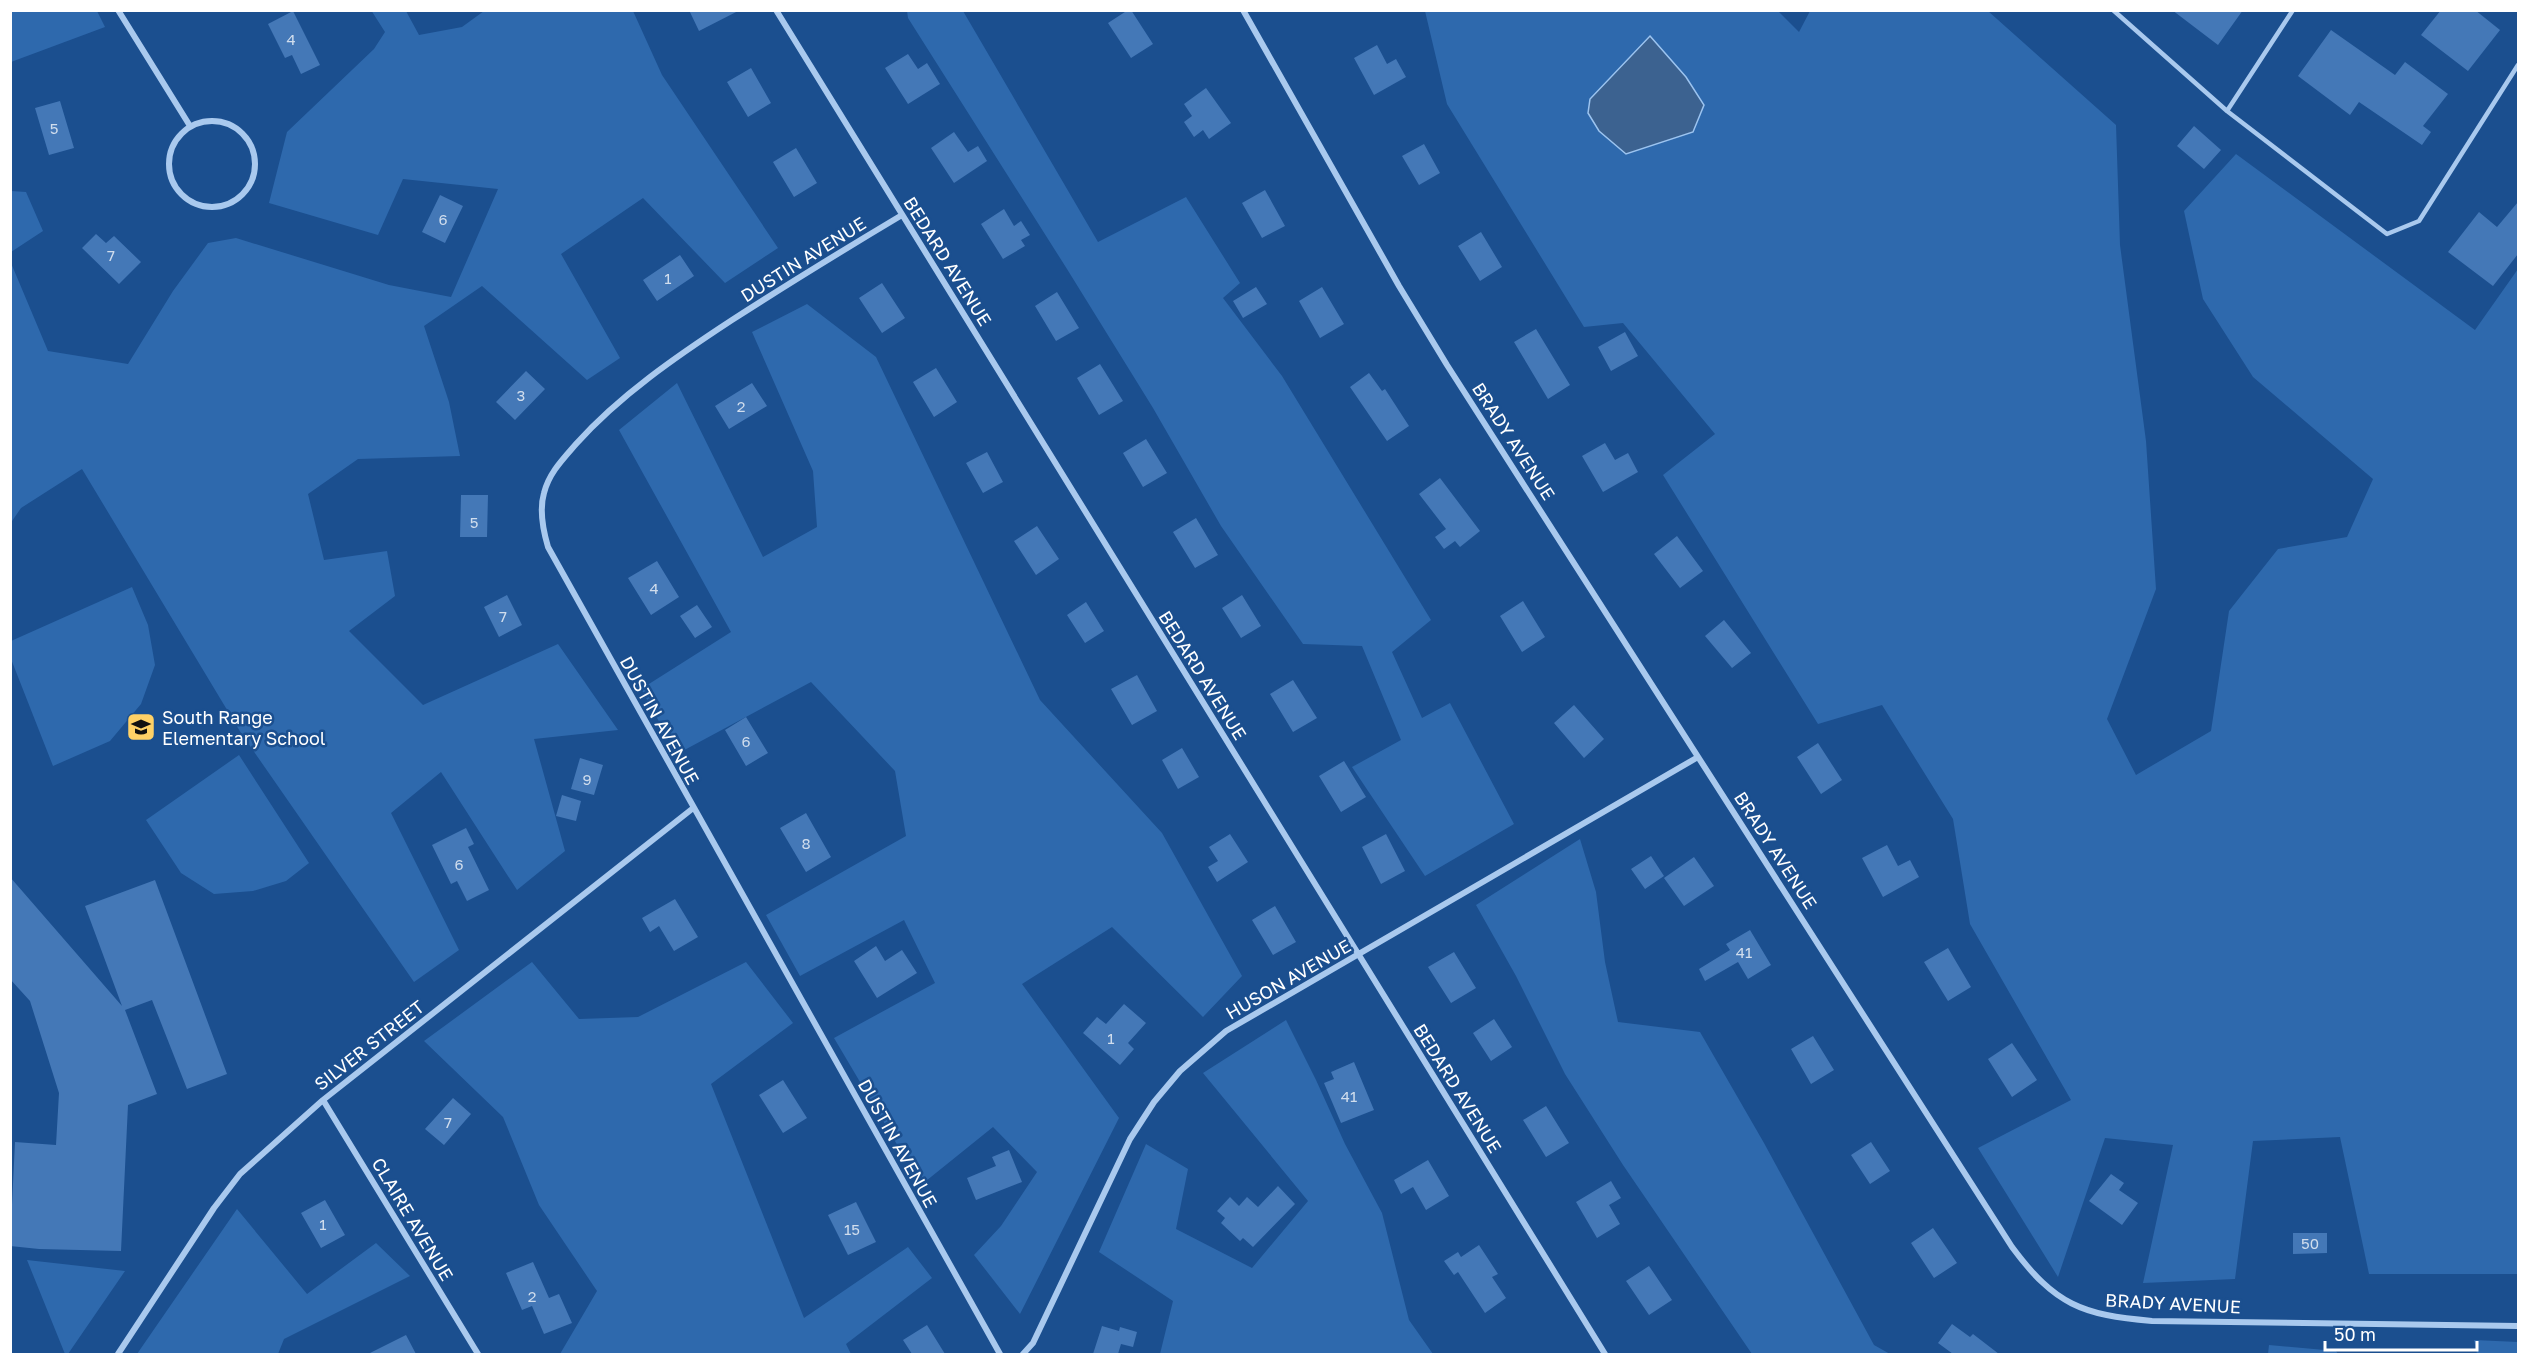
<svg xmlns="http://www.w3.org/2000/svg" width="2529" height="1365" viewBox="0 0 2529 1365" font-family="'Golos Text',sans-serif">
	<rect width="100%" height="100%" fill="#1b4f8f"/>
	<!-- green -->
	<path fill="#2e69ad" fill-rule="evenodd" d="M11,10L97,11L105,27L11,62Z
		M371,10L406,11L419,35L462,27L484,11H633L662,75L778,248L725,283L643,198L561,254L620,358L587,380L482,286L424,326L449,402L460,456L358,459L308,494L324,560L387,551L395,596L349,631L423,705L558,644L618,730L534,739L565,851L517,890L441,772L391,813L459,950L414,982L241,733L82,469L21,508L10,524L11,263L48,351L128,364L173,291L208,243L236,238L389,285L451,297L498,189L403,179L378,235L269,203L287,132L374,49L385,32Z
		M907,11H963L1098,242L1186,197L1240,283L1223,298L1282,376L1431,620L1392,652L1422,718L1450,703L1514,824L1425,876L1352,767L1401,740L1362,646L1303,644L1221,526L1153,408L1067,269L908,18Z
		M1425,11H1778L1799,32L1810,11H1988L2116,125L2120,245L2146,441L2156,589L2107,719L2136,775L2211,731L2229,611L2278,549L2347,537L2373,479L2253,377L2203,299L2184,211L2236,154L2475,330L2518,269V1274H2369L2340,1137L2253,1141L2235,1279L2143,1283L2173,1145L2105,1138L2058,1277L1978,1148L2071,1100L1970,924L1953,819L1882,705L1818,724L1663,475L1715,434L1623,323L1584,327L1447,104ZM1704,105L1692,132L1626,154Z
		M11,191L26,192L43,231L11,252Z
		M807,304L876,357L1040,700L1162,833L1242,976L1203,1017L1112,927L1022,984L1119,1118L1020,1314L974,1255L1001,1226L1037,1172L993,1127L921,1185L834,1038L935,983L904,920L800,976L766,915L906,836L895,771L811,682L677,754L641,689L731,632L619,430L677,383L763,557L817,527L813,471L752,332Z
		M132,587L148,625L155,665L141,704L110,741L53,766L11,659V641Z
		M239,755L309,863L286,881L253,891L214,894L181,873L146,820Z
		M1580,839L1596,892L1605,962L1618,1022L1700,1032L1764,1143L1874,1345L1890,1354H1752L1623,1165L1565,1074L1516,976L1476,905Z
		M532,962L579,1019L638,1017L746,962L793,1023L711,1084L804,1318L908,1247L932,1278L846,1344L851,1354H560L597,1291L539,1205L503,1117L424,1041Z
		M1286,1020L1316,1080L1345,1144L1382,1213L1409,1320L1433,1354H1160L1173,1301L1099,1252L1146,1144L1188,1169L1176,1229L1252,1268L1308,1201L1203,1073Z
		M237,1209L307,1294L376,1243L410,1276L284,1339L278,1354H137Z
		M27,1260L125,1271L68,1354H65Z
		M2474,1340L2518,1342V1354H2477Z
		M2269,1345L2336,1351L2338,1354H2268Z"/>
	<!-- water -->
	<path fill="#3c6290" stroke="#9cc4f0" stroke-width="1.5" d="M1650,36L1686,77L1704,105L1693,132L1626,154L1599,131L1588,113L1590,99Z"/>
	<!-- building -->
	<path fill="#4478b7" d="M689,10H740L699,31Z
		M1128,10H1131L1153,44L1131,58L1108,23Z
		M2172,10H2243L2218,45Z
		M2441,10H2475L2500,30L2468,71L2421,35Z
		M293,11L320,65L301,74L292,55L285,58L268,24Z
		M2331,30L2395,75L2405,62L2448,94L2423,126L2431,132L2422,145L2359,102L2350,115L2298,76Z
		M1377,45L1387,64L1396,59L1406,77L1374,95L1354,58Z
		M908,54L918,69L927,63L940,84L908,104L885,68Z
		M751,68L771,103L748,117L727,82Z
		M1206,88L1231,123L1209,139L1203,130L1194,137L1184,122L1192,116L1184,104Z
		M60,101L74,148L49,155L35,108Z
		M2194,126L2221,150L2204,169L2177,146Z
		M954,132L968,152L978,146L987,161L954,183L931,148Z
		M1424,144L1440,173L1419,185L1402,156Z
		M796,148L817,183L794,197L773,162Z
		M1265,190L1285,226L1262,238L1242,203Z
		M440,195L463,206L445,243L422,232Z
		M2518,202V254L2493,286L2448,252L2479,212L2497,227Z
		M1004,209L1014,226L1021,221L1030,235L1021,240L1025,246L1003,259L981,224Z
		M1481,232L1502,267L1480,281L1458,246Z
		M96,234L106,243L114,236L141,262L119,284L82,248Z
		M680,255L694,276L657,301L643,280Z
		M882,283L905,318L882,333L859,298Z
		M1256,287L1267,304L1243,318L1233,301Z
		M1322,287L1344,324L1320,338L1299,301Z
		M1057,292L1079,328L1056,341L1035,306Z
		M1536,329L1570,385L1548,399L1514,342Z
		M1625,332L1638,356L1611,371L1598,347Z
		M1100,364L1123,401L1099,415L1077,378Z
		M936,368L957,402L934,417L913,382Z
		M526,371L545,389L515,420L496,402Z
		M1369,373L1382,391L1385,389L1409,426L1387,441L1350,387Z
		M752,383L767,406L729,429L715,406Z
		M1146,439L1167,473L1143,487L1123,453Z
		M1605,443L1615,460L1628,453L1638,472L1603,492L1582,456Z
		M987,452L1003,482L983,493L966,463Z
		M1440,478L1480,531L1460,547L1455,541L1444,549L1435,537L1446,529L1419,494Z
		M461,495H488L487,537H460Z
		M1196,518L1218,555L1195,568L1173,532Z
		M1037,526L1059,559L1036,575L1014,541Z
		M1677,536L1703,571L1680,588L1654,554Z
		M657,561L679,597L651,615L628,578Z
		M507,595L522,625L499,637L484,607Z
		M1242,595L1261,626L1241,638L1222,608Z
		M1523,601L1545,637L1522,652L1500,616Z
		M1086,602L1104,631L1085,643L1067,615Z
		M697,605L712,627L695,638L680,616Z
		M1724,620L1751,653L1732,668L1705,636Z
		M1137,675L1157,711L1132,725L1111,689Z
		M1293,680L1317,718L1293,732L1270,694Z
		M1574,705L1604,739L1584,758L1554,723Z
		M746,717L768,753L746,766L725,730Z
		M1818,743L1842,780L1821,794L1797,757Z
		M1182,748L1199,777L1178,789L1162,760Z
		M580,758L603,765L594,795L571,789Z
		M1344,761L1366,797L1341,812L1319,776Z
		M562,795L581,801L576,821L556,816Z
		M806,813L831,857L806,872L780,828Z
		M466,828L474,844L468,847L489,890L467,901L457,881L451,884L432,845Z
		M1230,834L1248,862L1217,882L1208,867L1218,861L1209,847Z
		M1386,834L1405,871L1381,884L1362,847Z
		M1887,845L1898,866L1910,860L1919,877L1883,897L1862,858Z
		M1651,856L1664,876L1645,889L1631,869Z
		M1694,857L1714,886L1684,906L1664,878Z
		M10,877L122,1006L85,906L155,880L227,1074L187,1089L152,1000L125,1010L157,1094L128,1105L121,1251L39,1249L10,1246L15,1142L56,1145L59,1093L30,1001L10,979Z
		M675,899L698,937L674,951L659,926L650,932L642,918Z
		M1275,906L1296,942L1273,955L1252,920Z
		M1750,930L1771,965L1748,979L1738,962L1705,981L1699,969L1730,950L1726,944Z
		M876,946L885,961L902,950L917,973L877,998L854,961Z
		M1948,948L1971,987L1948,1001L1924,962Z
		M1454,952L1476,988L1451,1003L1428,967Z
		M1124,1004L1146,1023L1128,1043L1134,1049L1120,1065L1083,1033L1097,1017L1106,1024Z
		M1494,1019L1512,1047L1491,1061L1473,1033Z
		M1813,1036L1834,1070L1811,1084L1791,1049Z
		M2012,1043L2037,1080L2012,1097L1988,1059Z
		M1354,1062L1374,1110L1341,1123L1324,1083L1334,1079L1331,1072Z
		M783,1080L807,1118L783,1133L759,1095Z
		M453,1098L471,1114L444,1145L425,1129Z
		M1546,1106L1569,1143L1546,1157L1523,1120Z
		M1871,1142L1890,1171L1870,1184L1851,1155Z
		M1009,1150L1022,1182L976,1200L967,1178L996,1166L992,1157Z
		M1428,1160L1449,1196L1426,1210L1413,1187L1401,1194L1394,1180Z
		M2111,1174L2124,1183L2119,1190L2138,1203L2122,1225L2089,1201Z
		M1611,1181L1621,1198L1609,1205L1620,1224L1597,1238L1576,1202Z
		M1278,1186L1295,1204L1253,1247L1243,1238L1240,1241L1221,1223L1225,1218L1217,1211L1230,1197L1239,1206L1247,1197L1258,1207Z
		M325,1200L345,1235L321,1248L301,1213Z
		M856,1202L876,1242L848,1255L828,1215Z
		M1933,1228L1957,1263L1934,1278L1911,1243Z
		M2293,1233H2327V1253L2293,1254Z
		M1479,1245L1498,1274L1492,1277L1506,1298L1485,1313L1458,1272L1454,1275L1444,1261L1458,1252L1461,1257Z
		M533,1262L549,1298L559,1294L572,1323L544,1334L532,1306L522,1310L506,1273Z
		M1649,1266L1672,1300L1649,1315L1626,1281Z
		M1952,1324L1970,1337L1973,1334L1999,1354H1953L1938,1343Z
		M927,1325L945,1354H912L903,1340Z
		M1102,1326L1119,1331L1120,1327L1137,1332L1133,1347L1121,1344L1118,1354H1093Z
		M406,1335L416,1354H368Z"/>
	<g fill="none" stroke-linecap="round" stroke-linejoin="round">
		<!-- lane -->
		<path stroke="#a9c9ee" stroke-width="4.5" d="M2113,10L2227,111L2387,234L2419,221L2518,65
			M2227,111L2293,10"/>
		<!-- street -->
		<path stroke="#a9c9ee" stroke-width="6" d="M118,10L190,126
			M776,10L1605,1354
			M1243,10L1399,286L1447,365L2012,1247C2055,1305 2082,1315 2152,1321L2518,1326
			M169 164a43 43 0 1 1 86 0a43 43 0 1 1-86 0Z
			M902,215C845,249 788,284 732,320C677,356 620,395 576,444C563,459 549,473 544,493C539,510 543,530 548,547L1000,1354
			M323,1100L478,1354
			M118,1354L214,1208L240,1174L323,1100L692,809
			M1023,1354L1033,1343L1130,1139L1154,1102L1180,1071L1226,1031L1698,757"/>
	</g>
	<!-- icons -->
	<defs>
		<g id="school-square" transform="scale(1.5)"><rect x="-9" y="-9" width="18" height="18" rx="4" fill="#ffd166" stroke="#1b4f8f"/><path d="M0-5L7-2L0 1L-7-2ZM-4 1L0 2.5L4 1V4Q0 6-4 4Z" fill="#111"/></g>
	</defs>
	<g fill-rule="evenodd">
		<use href="#school-square" x="141" y="727"/>
	</g>
	<g text-anchor="middle" dominant-baseline="central" stroke-width="5" stroke-linejoin="round" paint-order="stroke">
		<!-- number labels -->
		<g font-size="15" fill="#d0dded">
			<text x="291" y="39">4</text>
			<text x="54" y="128">5</text>
			<text x="443" y="219">6</text>
			<text x="111" y="255">7</text>
			<text x="668" y="278">1</text>
			<text x="521" y="395">3</text>
			<text x="741" y="406">2</text>
			<text x="474" y="522">5</text>
			<text x="654" y="588">4</text>
			<text x="503" y="616">7</text>
			<text x="746" y="741">6</text>
			<text x="587" y="779">9</text>
			<text x="806" y="843">8</text>
			<text x="459" y="864">6</text>
			<text x="1744" y="952">41</text>
			<text x="1111" y="1038">1</text>
			<text x="1349" y="1096">41</text>
			<text x="448" y="1122">7</text>
			<text x="323" y="1224">1</text>
			<text x="852" y="1229">15</text>
			<text x="2310" y="1243">50</text>
			<text x="532" y="1296">2</text>
		</g>
		<!-- street labels -->
		<g font-size="18" fill="#fff" stroke="#1b4f8f">
			<text transform="translate(803 259) rotate(-32)">DUSTIN AVENUE</text>
			<text transform="translate(948 261) rotate(58)">BEDARD AVENUE</text>
			<text transform="translate(1514 441) rotate(57)">BRADY AVENUE</text>
			<text transform="translate(1203 675) rotate(58)">BEDARD AVENUE</text>
			<text transform="translate(660 720) rotate(61)">DUSTIN AVENUE</text>
			<text transform="translate(1776 850) rotate(57)">BRADY AVENUE</text>
			<text transform="translate(1288 979) rotate(-30)">HUSON AVENUE</text>
			<text transform="translate(369 1045) rotate(-38)">SILVER STREET</text>
			<text transform="translate(1458 1088) rotate(58)">BEDARD AVENUE</text>
			<text transform="translate(898 1143) rotate(61)">DUSTIN AVENUE</text>
			<text transform="translate(413 1219) rotate(59)">CLAIRE AVENUE</text>
			<text transform="translate(2173 1303) rotate(3)">BRADY AVENUE</text>
		</g>
		<!-- poi labels -->
		<g font-size="18" fill="#fff" stroke="#1b4f8f" text-anchor="start">
			<text x="162" y="717">South Range<tspan x="162" dy="21">Elementary School</tspan></text>
		</g>
	</g>
	<!-- border -->
	<rect width="2529" height="1365" fill="none" stroke="#ffffff" stroke-width="24"/>
	<!-- scale -->
	<path d="M2325 1341v9h152v-9" fill="none" stroke="#ffffff" stroke-width="3"/>
	<text x="2334" y="1341" font-size="18" fill="#ffffff" stroke="#1b4f8f" stroke-width="4.5" paint-order="stroke">50 m</text>
</svg>
